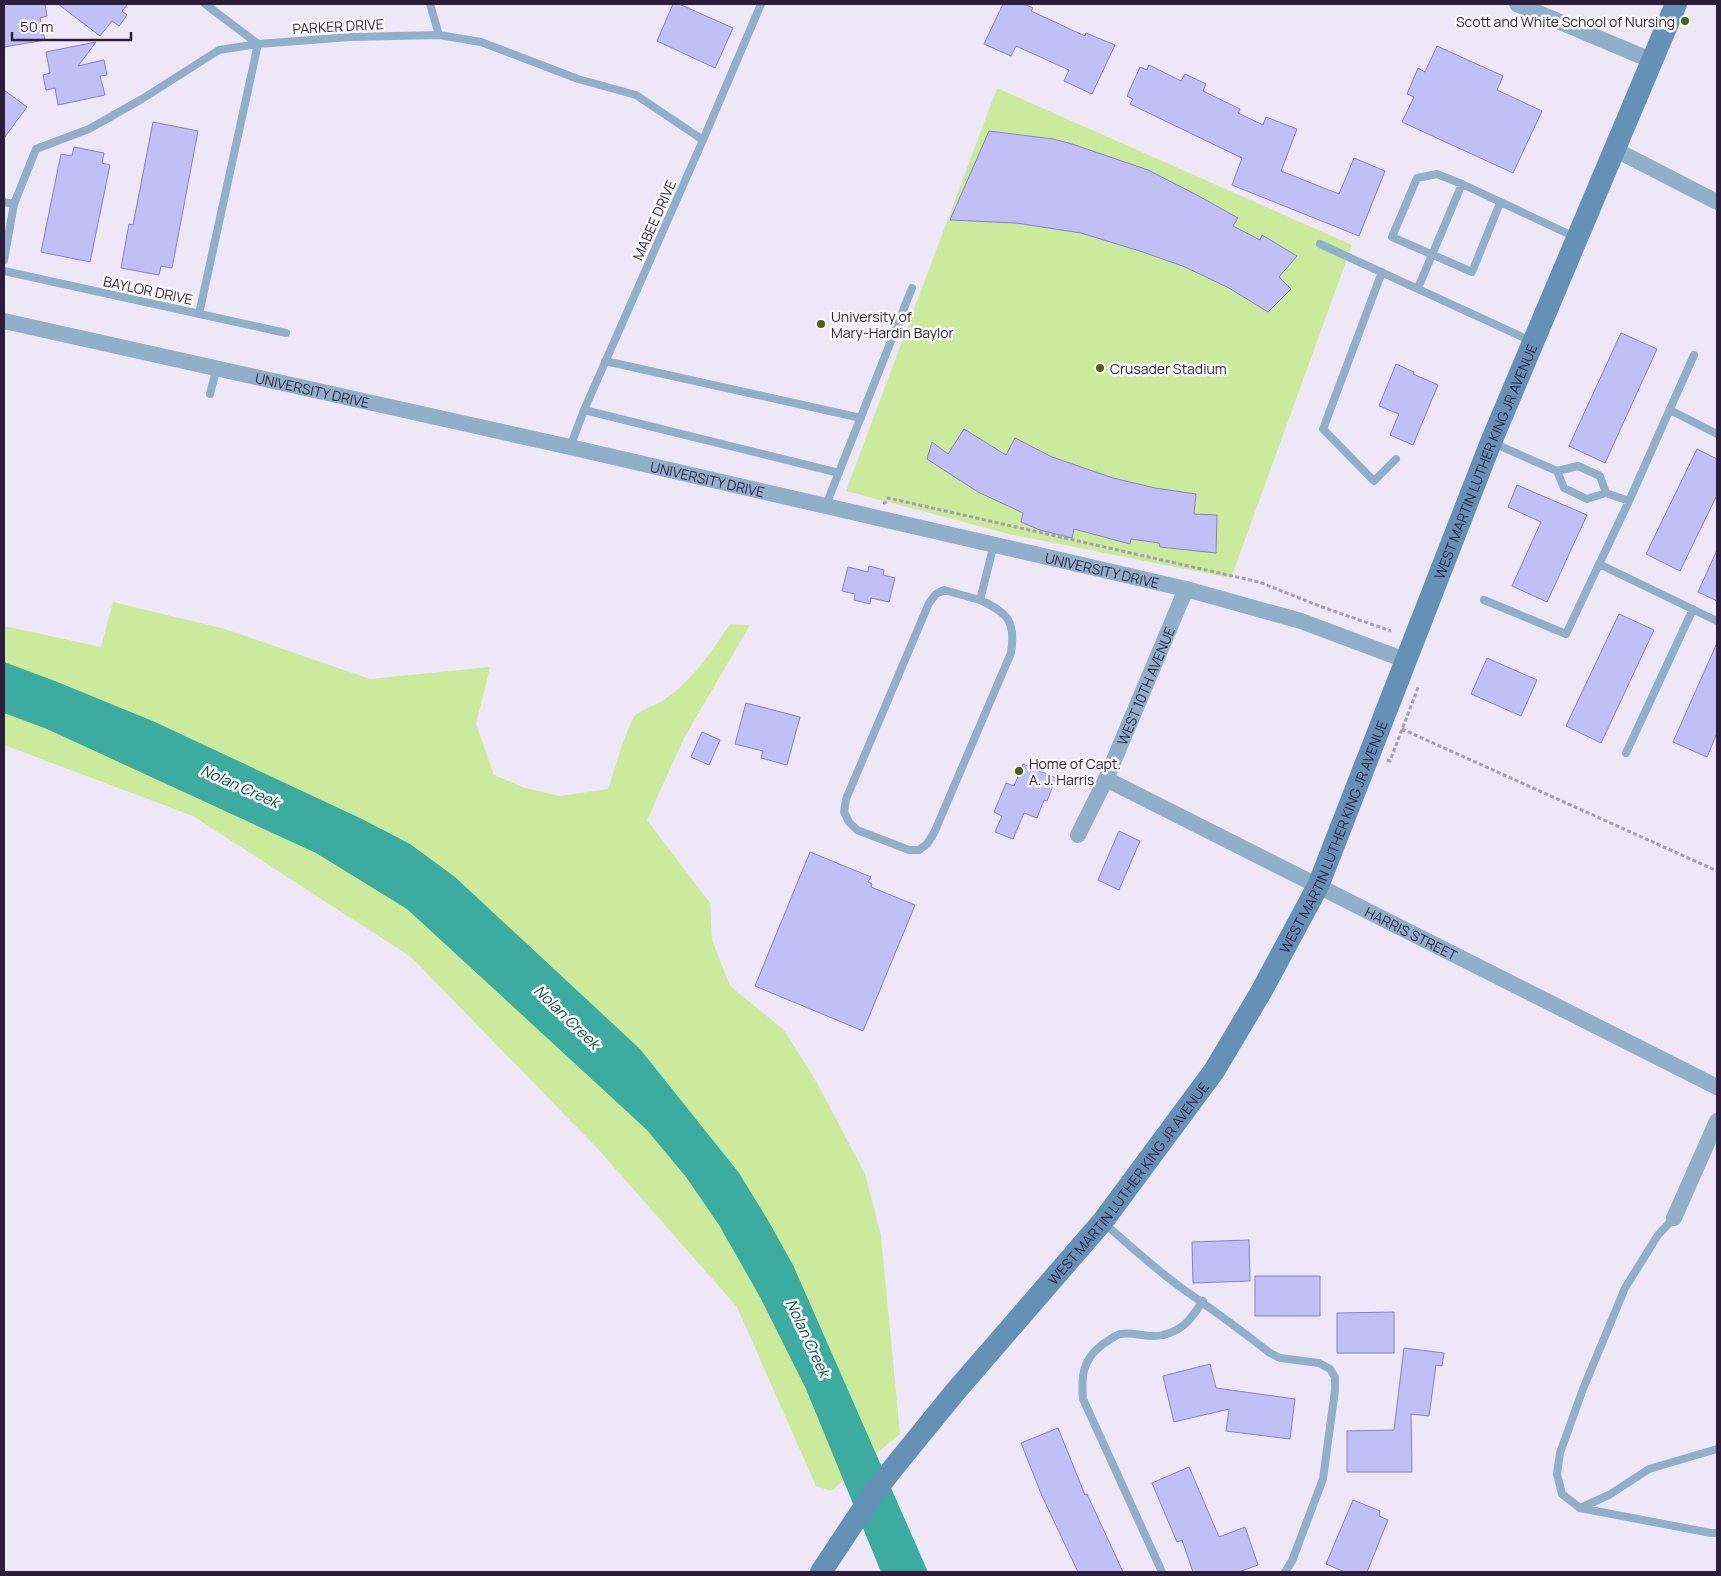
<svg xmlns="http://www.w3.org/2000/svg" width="1721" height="1576" viewBox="0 0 1721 1576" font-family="Manrope,sans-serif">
	<rect width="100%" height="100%" fill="#eee7f7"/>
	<!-- green -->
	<path fill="#ccea9b" d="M997,88L1352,245L1231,578L1009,534L846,491Z
		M113,602L225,629L370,679L490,667L476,724L494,775L525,788L560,796L608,789C613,775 627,726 634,717C642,708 656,706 665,699C693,680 711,652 730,624L750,625L684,738L647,820L710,903L712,940L730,986L784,1030L817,1083L865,1174L881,1236L900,1434L831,1491L816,1486L737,1307L598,1149L411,957L193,816L4,745V626L101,647Z"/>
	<!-- water -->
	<path fill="#3caba0" d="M4,662L55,681L155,722L362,819L410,844L455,877L640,1049L739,1173L769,1222L793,1265L928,1572H881L806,1389L760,1297L719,1225L686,1177L647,1130L407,909L316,853L47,729L4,713Z"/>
	<!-- building -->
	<path fill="#c1c0f6" stroke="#8480ca" d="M4,4H45L47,16L40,18L45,40L4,47Z
		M58,4H128L122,11L127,15L119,26L112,21L100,36Z
		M673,4H679L733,28L715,68L657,41Z
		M1003,4H1024L1033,8L1031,11L1085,36L1086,33L1115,45L1092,94L1064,81L1069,70L1016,46L1011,56L984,44Z
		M96,42L78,66L104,60L107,75L100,76L105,95L58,105L55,88L46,90L43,75L50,73L46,52Z
		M1437,46L1503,76L1497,90L1542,111L1513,173L1402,122L1414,97L1407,94L1418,68L1425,72Z
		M1149,65L1181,81L1185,74L1206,84L1203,91L1240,109L1238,113L1263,125L1266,117L1297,129L1281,171L1339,194L1354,158L1385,171L1359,236L1232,185L1242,158L1130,104L1133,99L1127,96L1140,67L1147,70Z
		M4,90L27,107L4,138Z
		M153,122L198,131L172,268L161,266L159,275L121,268L129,224L133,225Z
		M989,131L1053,139L1072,144L1148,170L1195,194L1238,218L1233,226L1260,240L1262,235L1297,256L1279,277L1291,289L1268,312L1229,288L1185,267L1143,252L1081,233L1016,223L950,220Z
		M74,147L104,153L102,163L110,165L90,262L41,252L61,154L72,156Z
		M1621,333L1657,349L1605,463L1569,446Z
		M1396,364L1414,372L1413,374L1438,385L1413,445L1390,435L1399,414L1379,406Z
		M964,429L1006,455L1015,438L1052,457L1113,478L1155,488L1196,494L1194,514L1217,515L1216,553L1160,547L1159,543L1131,539L1130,544L1074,529L1072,538L1040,530L1021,522L1023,513L978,492L927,459L932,442L948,454Z
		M1697,449L1717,459V495L1680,571L1646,554Z
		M1517,485L1587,515L1547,602L1512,586L1541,522L1508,507Z
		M1717,550V601L1698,592Z
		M869,566L884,570L883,575L895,578L889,602L871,598L870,604L854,600L855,594L842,591L848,567L868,572Z
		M1619,614L1654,630L1601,743L1566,726Z
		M1717,643V733L1707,757L1673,742Z
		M1487,658L1537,680L1521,716L1471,694Z
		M746,703L800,717L787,765L761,758L763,751L735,744Z
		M702,732L720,740L709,765L691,757Z
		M1023,764L1056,778L1047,801L1044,800L1037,818L1024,813L1013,839L995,832L1002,816L994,812L1006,783L1014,786Z
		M1119,831L1140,841L1119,890L1098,880Z
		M810,852L871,877L868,882L872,884L871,887L915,905L863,1031L755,986Z
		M1249,1240L1250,1281L1193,1283L1192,1242Z
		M1255,1276H1320V1316H1255Z
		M1394,1312V1353H1337V1313Z
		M1404,1348L1444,1353L1442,1366L1436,1365L1429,1416L1411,1414L1412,1472H1347V1431L1394,1430Z
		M1210,1364L1216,1388L1295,1399L1290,1439L1226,1431L1229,1409L1174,1422L1163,1376Z
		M1058,1428L1085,1495L1087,1494L1123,1572H1078L1042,1496L1021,1443Z
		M1189,1467L1219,1537L1245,1527L1258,1565L1239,1572H1193L1182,1540L1177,1542L1152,1483Z
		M1353,1500L1380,1511L1379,1516L1388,1520L1367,1572H1345L1326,1564Z"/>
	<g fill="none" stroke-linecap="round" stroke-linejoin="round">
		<!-- path -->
		<path stroke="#a69db2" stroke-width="3" stroke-dasharray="4 2.5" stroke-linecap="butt" d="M883,503H885L888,498L1259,582L1322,607L1391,631
			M1402,729L1717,871
			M1387,760L1390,761L1419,685"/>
		<!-- lane -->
		<path stroke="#92afc9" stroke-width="8" d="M205,4L258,44
			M430,4L439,35
			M4,202L14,204
			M1500,203L1472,272L1392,237L1417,178L1437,174L1462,184L1575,237
			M1320,244L1531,341
			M4,260L14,204L36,149L89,129L142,99L219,50L258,44L350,37L439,35L481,42L578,79L636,95L703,140
			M4,271L286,333
			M1382,272L1323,429L1374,481L1396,459
			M1418,288L1462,184
			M199,314L258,44
			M605,361L861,418
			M210,394L217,367
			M584,410L839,473
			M1670,410L1717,434
			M1493,443L1557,471
			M570,447L584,410L703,140L761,4
			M1578,466L1600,476L1606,493L1587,499L1564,488L1557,471Z
			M1606,493L1629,501
			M826,505L912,288
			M1599,564L1717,621
			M980,600C1008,613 1016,621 1011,653L934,833L927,844L919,850H909L857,830L849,822L844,812L846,799L929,603L936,594L944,590L980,600L994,544
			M1484,600L1566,634L1629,501L1694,355
			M1626,753L1693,609
			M1674,1218L1658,1235L1625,1288L1583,1389L1560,1453L1557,1474L1562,1494L1580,1508L1711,1533H1717
			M1103,1222C1129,1245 1155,1269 1183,1289C1213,1310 1242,1331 1270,1353L1280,1358L1319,1363L1330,1369L1335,1377V1390L1323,1479L1292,1561L1285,1572
			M1580,1508L1609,1495L1649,1469L1717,1449
			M1162,1572L1083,1399C1081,1375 1083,1359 1103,1344C1108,1341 1114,1336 1120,1334C1133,1331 1149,1339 1163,1335C1185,1330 1191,1318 1203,1301"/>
		<!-- street -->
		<g stroke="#92afc9" stroke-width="16">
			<path d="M1517,4L1653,61"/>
			<path d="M1614,149L1717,202"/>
			<path id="s1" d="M4,321L570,447L1186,589L1301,621L1405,660"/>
			<path id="s2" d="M1106,779L1717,1087"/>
			<path id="s3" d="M1078,835L1106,779L1186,589"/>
			<path d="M1674,1218L1717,1121"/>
		</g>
		<!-- secondary -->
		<path stroke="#6691b7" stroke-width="22" id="s4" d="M821,1572L872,1495L898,1462L955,1392L1103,1221L1214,1071L1261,992L1318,886L1491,442L1676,4"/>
	</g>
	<!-- markers -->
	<g fill="#4a6211" stroke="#f8f8f8" stroke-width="2">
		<circle cx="1685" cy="21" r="5"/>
		<circle cx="821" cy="324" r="5"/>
		<circle cx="1100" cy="368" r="5"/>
		<circle cx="1019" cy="771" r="5"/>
	</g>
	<g text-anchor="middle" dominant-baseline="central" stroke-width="5" stroke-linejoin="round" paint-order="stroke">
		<!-- poi labels -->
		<g font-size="14" fill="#2c1e3b" stroke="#f8f8f8" text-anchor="start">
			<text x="1675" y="21" text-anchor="end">Scott and White School of Nursing</text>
			<text x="831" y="316">University of<tspan x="831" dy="16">Mary-Hardin Baylor</tspan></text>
			<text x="1110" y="368">Crusader Stadium</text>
			<text x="1029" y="763">Home of Capt.<tspan x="1029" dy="16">A. J. Harris</tspan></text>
		</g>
		<!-- street labels -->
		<g font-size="14" fill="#2c1e3b" stroke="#f8f8f8">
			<text transform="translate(338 26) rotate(-3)">PARKER DRIVE</text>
			<text transform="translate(654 220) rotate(-66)">MABEE DRIVE</text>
			<text transform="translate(148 290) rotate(12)">BAYLOR DRIVE</text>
			<text stroke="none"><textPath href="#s1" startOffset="316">UNIVERSITY DRIVE</textPath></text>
			<text stroke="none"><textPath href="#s4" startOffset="1306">WEST MARTIN LUTHER KING JR AVENUE</textPath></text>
			<text stroke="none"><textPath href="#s1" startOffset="721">UNIVERSITY DRIVE</textPath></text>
			<text stroke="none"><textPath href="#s1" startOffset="1126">UNIVERSITY DRIVE</textPath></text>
			<text stroke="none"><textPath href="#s3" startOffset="164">WEST 10TH AVENUE</textPath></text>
			<text stroke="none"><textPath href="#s4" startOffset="901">WEST MARTIN LUTHER KING JR AVENUE</textPath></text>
			<text stroke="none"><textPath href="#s2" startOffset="342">HARRIS STREET</textPath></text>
			<text stroke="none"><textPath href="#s4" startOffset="496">WEST MARTIN LUTHER KING JR AVENUE</textPath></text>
		</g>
		<!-- water labels -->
		<g font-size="15" font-style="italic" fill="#0d4e48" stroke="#f8f8f8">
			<text transform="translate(240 786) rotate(24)">Nolan Creek</text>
			<text transform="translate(567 1017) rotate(44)">Nolan Creek</text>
			<text transform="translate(808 1338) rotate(65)">Nolan Creek</text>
		</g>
	</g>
	<!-- border -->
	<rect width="1721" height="1576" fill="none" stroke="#2c1e3b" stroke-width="10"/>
	<!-- scale -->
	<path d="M12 32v8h119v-8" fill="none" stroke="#2c1e3b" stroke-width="2.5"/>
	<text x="20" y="32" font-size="15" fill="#2c1e3b" stroke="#f8f8f8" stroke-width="4" paint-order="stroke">50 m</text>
</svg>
